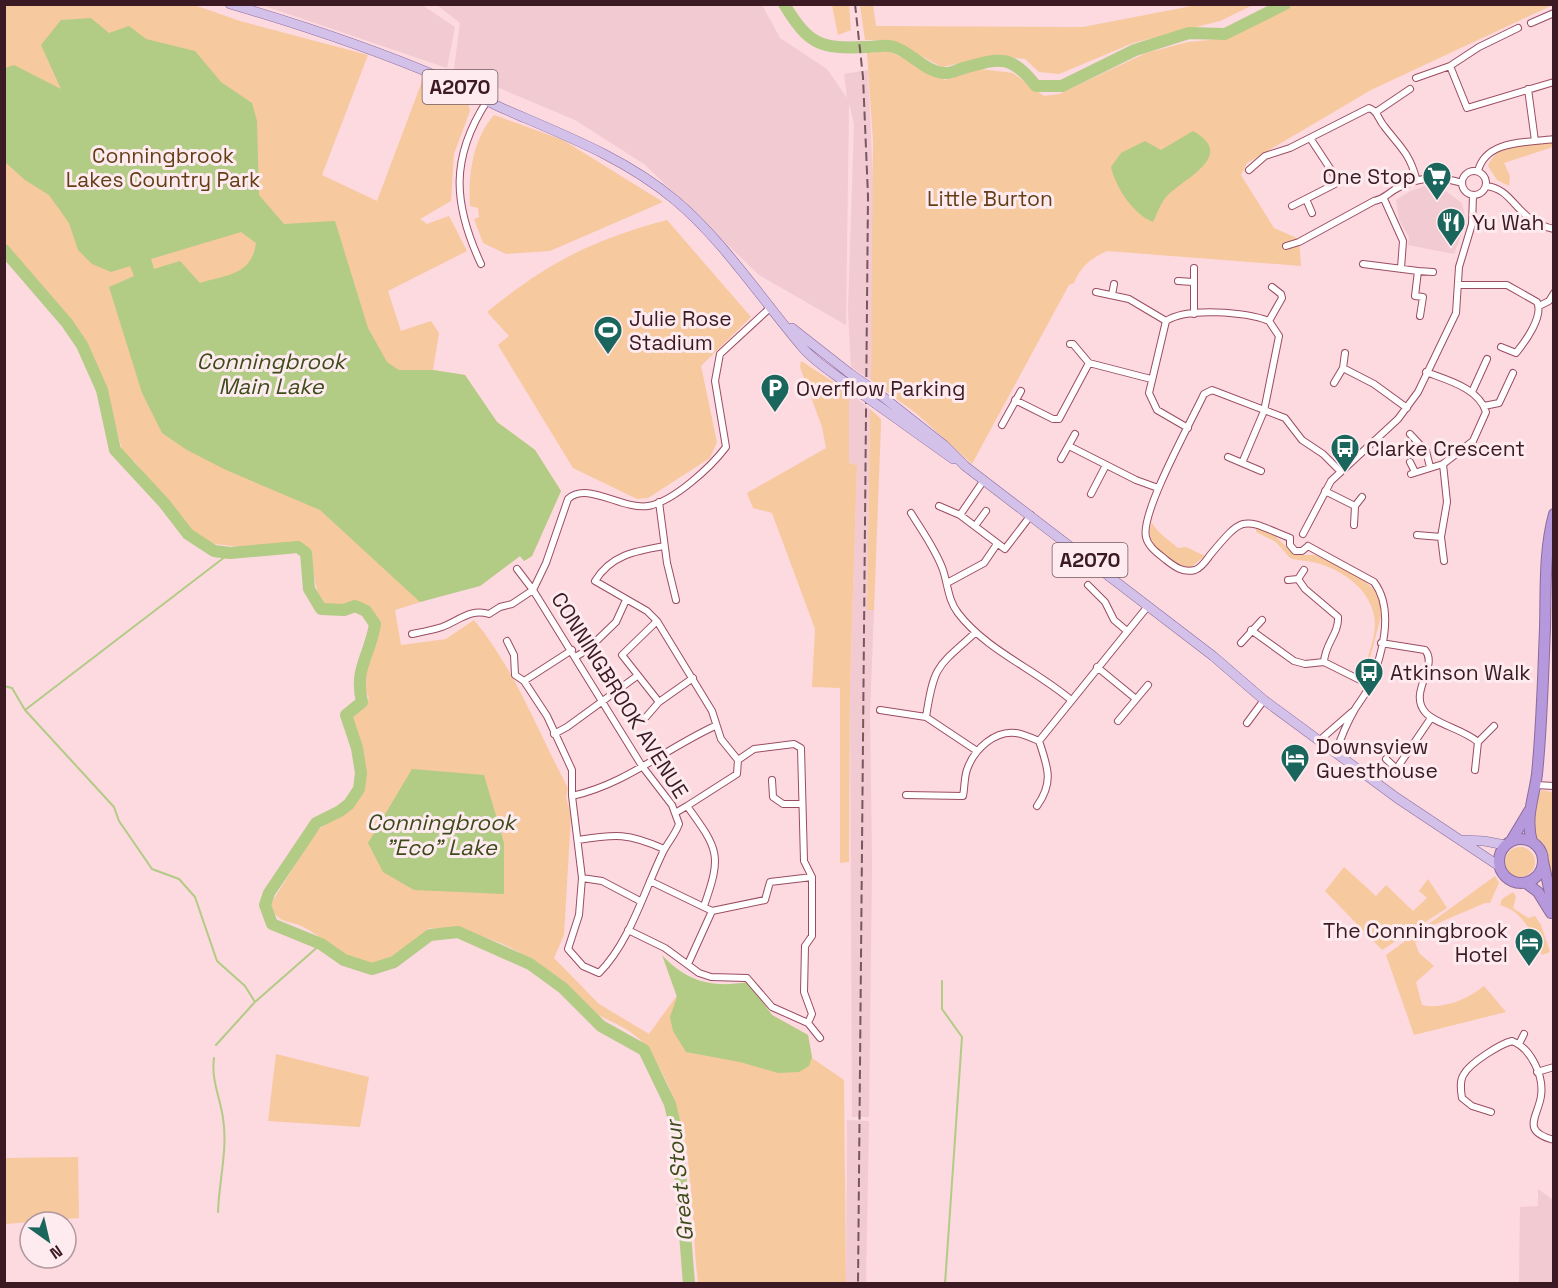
<svg xmlns="http://www.w3.org/2000/svg" width="1558" height="1288" viewBox="0 0 1558 1288" font-family="'Space Grotesk',sans-serif">
	<rect width="100%" height="100%" fill="#fdd9e0"/>
	<!-- built -->
	<path fill="#f1cad2" d="M262,5H422L455,27L447,68Z
		M437,5H762L780,38L827,69L847,98L844,74L868,70L874,201L871,380L851,367L848,311L854,124L849,103L846,325L759,275L644,164L575,120L454,69L460,23Z
		M1426,186L1443,189L1462,203L1466,222L1454,254L1408,245L1409,237L1399,220L1396,200L1410,191Z
		M849,392L870,409L867,610H874L870,712L872,864L869,1117H852L850,688L857,465L849,463Z
		M847,1120L869,1121L866,1283L846,1284Z
		M1538,1189L1553,1200V1283H1519L1520,1207L1538,1206Z"/>
	<!-- green -->
	<path fill="#f7c99f" d="M4,5H194L240,21L368,55L322,175L377,201L424,76L468,102L470,111L454,154L451,201L420,219L427,224L449,216L467,251L388,291L401,331L431,321L439,333L433,370L465,375L497,422L535,450L561,491L532,556L524,561L520,556L480,586H472L395,610L401,645L446,639L474,620C515,669 538,732 568,788L566,797L571,816L564,935L554,958L599,1004L649,1034L689,979L725,986L748,982L772,1015L808,1035L812,1058L844,1080L846,1283H698C690,1210 696,1117 651,1055C647,1050 643,1041 637,1037C621,1023 599,1019 583,1004C531,955 502,933 429,928C408,946 378,975 348,959C334,950 322,937 307,929C289,918 285,928 269,907L316,831L352,808L363,791L364,777L351,720C355,710 365,708 369,698L361,680L378,629L367,608L348,603L333,608L322,604C313,585 315,562 303,545L241,547L215,544L194,535L135,462L124,456C116,430 111,402 101,376C80,325 40,284 5,243Z
		M832,5H849L851,30L838,35Z
		M860,5H873L876,26L1083,27L1197,5H1253L1220,21L1133,43L1059,74L1039,72L1025,59L995,56L942,67L890,40H865Z
		M1293,5H1553L1371,90L1247,163L1241,175L1274,228L1299,239L1301,266L1107,251C1091,258 1081,266 1074,283L1069,285L972,464L917,414L871,380L873,141L867,53L889,51L945,80L980,69L1013,73L1044,96L1059,94L1146,53L1188,42L1222,39Z
		M494,115L563,140L663,202L550,251L506,254L483,243L474,219L479,217L478,208L470,206C468,174 473,139 494,115Z
		M1553,142V147L1504,163L1510,176L1509,186L1497,180L1488,166C1497,142 1532,144 1553,142Z
		M667,220L751,317L701,366L717,442L710,458L648,498L637,499L573,468L498,345L509,336L487,312C547,263 592,240 667,220Z
		M801,361L849,392V463L857,465L850,688L849,862L840,863V688L812,687L815,629L772,513L753,508L747,493L826,448L822,427L800,367Z
		M870,409L881,419V424L874,610H867Z
		M1152,523C1158,533 1170,541 1178,548L1186,547L1205,556L1191,567C1173,567 1141,543 1152,523Z
		M1256,527L1274,535L1295,555H1315L1329,561L1362,578L1375,591L1381,605V616L1366,673L1361,676L1353,674L1366,665C1369,652 1375,637 1375,624C1374,590 1342,569 1313,562C1305,560 1298,561 1290,558L1276,542L1256,532Z
		M1541,790L1552,792L1554,799L1553,879L1543,848L1532,834L1533,810Z
		M1505 862a15 15 0 1 1 30 0a15 15 0 1 1-30 0Z
		M1344,867L1376,896L1386,885L1413,911L1427,898L1419,891L1428,879L1447,908L1382,950L1325,891Z
		M1495,876L1499,883L1490,903H1485L1431,926L1435,933L1431,938L1415,942L1419,953L1434,966L1416,982L1422,1005C1442,1010 1468,999 1484,986L1506,1012L1414,1035L1386,955Z
		M1513,892L1516,897L1513,908L1528,918L1535,916L1541,925L1550,952L1542,955C1532,935 1525,912 1500,905L1502,899Z
		M276,1054L369,1077L360,1127L268,1121Z
		M78,1157L79,1218L5,1224V1158Z"/>
	<!-- water -->
	<path fill="#b2cb85" fill-rule="evenodd" d="M91,18L109,33L129,26L146,39L195,51L221,82L252,103L257,121L259,195L284,224L335,221L368,328L387,362L399,370H433L465,375L497,422L535,450L561,491L532,556L524,561L520,556L480,586L420,602L320,510L226,470L187,450L162,433L142,393L109,287L134,276L130,266L111,272L92,264L78,250L69,223L49,195L25,180L5,162V68L14,65L61,89L41,45L61,20ZM241,232L256,243C252,275 226,275 200,283L180,261L154,269L151,259Z
		M1193,131C1238,156 1182,179 1166,197C1160,204 1157,214 1153,222C1133,214 1116,188 1111,167L1121,153L1145,141L1161,150Z
		M412,769L484,775L504,843V894L414,890L383,872L368,843Z
		M662,955C687,982 712,988 748,982L772,1015L808,1035L812,1057L809,1066L799,1072L778,1073L740,1062L686,1052L673,1031L670,1017L677,997Z"/>
	<g fill="none" stroke-linecap="round" stroke-linejoin="round">
		<!-- stream -->
		<path stroke="#b2cb85" stroke-width="2" d="M4,686L12,688L25,710L114,807L119,821L152,869L179,879L195,897L217,961L245,986L255,1002L321,944
			M25,710L230,553
			M942,981V1009L962,1037L945,1284
			M216,1045L254,1003
			M214,1058C211,1080 220,1097 223,1118C228,1150 219,1180 218,1212"/>
		<!-- river -->
		<path stroke="#b2cb85" stroke-width="12" d="M784,4C809,45 820,49 866,47C875,47 886,44 894,47C911,52 927,74 947,73C952,73 959,69 964,68C1001,57 1012,55 1036,86H1062L1135,50L1189,33L1225,34L1285,4
			M4,250L67,323L82,345L102,390L115,450L164,503L188,534L214,551L230,553L298,547L306,553L309,589L321,609L344,610L355,606L366,611L375,624C370,656 354,668 362,702L346,715L357,748L361,773L359,789L349,804L340,811L316,823L269,893L265,905L272,924L321,944L344,960L372,969L394,962L430,935L458,932L530,964L563,988L601,1026L644,1050L670,1104L677,1133L689,1284"/>
		<!-- street casing -->
		<g stroke="#9a4d62" stroke-width="8">
			<path id="street" d="M1531,23L1554,13
				M1450,66L1467,108L1554,82
				M1416,78L1450,66L1479,47L1518,28
				M1528,89L1535,141
				M1376,112L1410,89
				M1249,170L1265,156L1290,148L1369,108C1378,111 1378,119 1384,126C1399,146 1409,152 1416,178
				M1462 183a12 12 0 1 1 24 0a12 12 0 1 1-24 0Z
				M1478,171C1486,139 1528,143 1554,139
				M1486,186C1515,189 1515,221 1554,229
				M1306,199L1312,213
				M1384,199L1403,241L1401,268
				M1292,206L1335,184L1337,179L1310,138
				M1286,246L1299,242L1374,201C1384,199 1386,195 1394,190C1415,177 1437,175 1462,183
				M481,264C453,204 450,158 487,101
				M1363,264L1418,271L1415,296L1423,297L1420,316
				M1418,271L1433,272
				M1178,281L1193,282
				M1458,285H1507L1537,302C1544,316 1525,342 1516,353L1501,347
				M1096,292L1129,299L1166,321
				M1112,295L1114,284
				M1539,306L1549,301L1554,293
				M1194,314V268
				M1269,321L1282,298L1281,294L1272,287
				M1070,344H1073L1089,363L1151,379
				M1343,368L1374,384L1407,408
				M1426,372C1447,380 1479,388 1486,412L1473,441L1443,464L1447,502L1441,537L1444,561
				M1334,383L1343,368L1345,353
				M1472,392L1487,359
				M1015,400L1053,419H1059L1089,363
				M1484,406L1499,403L1513,373
				M1002,425L1021,391
				M1188,428L1157,410L1149,393L1166,321C1187,307 1246,312 1269,321L1279,336L1264,411L1242,463
				M1410,434L1426,451L1430,467
				M1069,446L1136,480L1158,488
				M1228,457L1261,471
				M1061,459L1075,434
				M1410,462L1415,472
				M1411,474L1443,464
				M1325,491L1355,506L1354,525
				M1091,494L1106,465
				M659,502L667,563L676,600
				M939,506L960,515L1005,549L1031,515
				M1355,506L1362,497
				M911,513C922,531 936,550 943,570C948,585 948,600 958,613C986,650 1036,670 1071,700
				M960,515L984,480
				M975,526L986,511
				M1303,534L1331,481L1398,419L1418,392L1456,313L1459,267L1472,224L1473,196
				M1417,535L1441,537
				M1290,538C1243,519 1245,513 1211,554C1207,559 1202,568 1195,570C1183,573 1175,567 1166,560C1159,554 1148,547 1146,537C1140,513 1192,420 1204,394L1212,390L1285,418L1302,440L1323,454L1340,471
				M1290,538V545L1295,551H1302L1308,546
				M664,546C635,551 611,555 595,581L647,611L657,621L712,711L721,739L738,760
				M1308,546L1374,582C1395,610 1382,655 1370,685C1366,694 1360,701 1355,709C1347,723 1341,737 1336,752
				M1298,579L1305,589L1338,617C1339,634 1325,643 1324,662
				M1288,580L1298,579L1304,570
				M947,583L984,563L997,544
				M1088,585L1105,602L1114,620L1127,631
				M657,621L622,655L659,702L693,678
				M1251,630L1294,661L1305,664L1324,662L1370,685
				M975,633C937,667 934,665 926,717L977,751
				M412,634C422,632 433,630 442,627C458,621 471,608 489,614L500,607L512,604L533,590L517,569
				M507,641L514,655L515,675L524,681L547,716L572,770V796L582,878L579,915L568,949L583,966L599,973C630,942 644,891 663,852C668,842 675,835 679,824L672,805L642,766L533,590L546,563L568,499C587,481 622,510 648,506C673,502 711,467 726,447L715,381L720,354L771,307
				M1241,643L1262,620
				M1381,643L1425,650C1439,666 1408,692 1425,712C1435,724 1463,729 1478,742
				M577,656L587,650L616,622L626,600
				M1097,667L1136,699
				M524,681L572,650
				M880,710L926,717
				M646,717L659,702
				M1118,721L1148,685
				M1247,723L1264,700
				M554,734L567,727L637,676
				M1320,740L1352,712
				M1039,741L1148,606
				M1386,759L1403,775
				M738,760L754,749L794,744L801,748L804,861L812,877V936L805,946L804,992L812,1014L808,1023
				M1397,768L1431,718
				M1475,770L1478,742L1494,726
				M772,780L773,797L783,804H802
				M1536,785L1554,786
				M906,795L963,796C965,786 964,775 968,767C975,749 995,730 1016,733C1023,734 1032,738 1039,741
				M572,796C626,784 665,749 715,726
				M687,806L737,774L738,760
				M1037,806C1054,782 1048,768 1039,741
				M675,813L687,806C719,850 722,855 704,906
				M578,840C616,834 628,833 664,849
				M582,878L602,881L640,901
				M650,881L712,911L765,900L770,882L812,877
				M628,930L665,948L699,973L711,977L747,978L772,1007L808,1023L820,1038
				M688,964L712,911
				M1519,1044L1524,1034
				M1537,1072L1554,1067
				M1491,1112L1472,1106L1462,1098C1461,1091 1459,1081 1464,1074C1470,1063 1500,1044 1512,1041C1531,1048 1544,1076 1541,1096C1538,1117 1520,1131 1554,1140"/>
		</g>
		<!-- primary casing -->
		<g stroke="#8b6c9b" stroke-width="10">
			<path id="primary" d="M230,4C302,25 374,49 444,79C464,88 484,100 504,109C564,135 625,158 675,200C722,239 763,301 803,348C815,362 833,373 849,385
				M792,328L848,372
				M878,393L944,445L965,466L1213,656L1264,700L1397,798L1499,866
				M876,404L953,459
				M1463,840L1484,841L1505,845"/>
		</g>
		<!-- highway casing -->
		<g stroke="#8b6c9b" stroke-width="12">
			<path id="highway" d="M1499 861a22 22 0 1 1 44 0a22 22 0 1 1-44 0Z
				M1511,841L1529,811
				M1532,842C1525,817 1534,798 1537,774C1542,725 1543,677 1545,628C1546,590 1544,550 1554,514
				M1543,861L1554,911
				M1526,883L1538,892L1551,913"/>
		</g>
		<!-- street -->
		<use href="#street" stroke="#fff" stroke-width="6"/>
		<!-- primary -->
		<use href="#primary" stroke="#d3c1ea" stroke-width="9"/>
		<!-- highway -->
		<use href="#highway" stroke="#b698dc" stroke-width="10"/>
		<!-- rail -->
		<path stroke="#79575f" stroke-width="2" stroke-dasharray="9 4.5" stroke-linecap="butt" d="M855,4L863,77L868,196L858,1284"/>
		<!-- primary-bridge casing -->
		<g stroke="#8b6c9b" stroke-width="10" stroke-linecap="butt">
			<path id="primary-bridge" d="M848,372L878,393
				M849,385L876,404"/>
		</g>
		<!-- primary-bridge -->
		<use href="#primary-bridge" stroke="#d3c1ea" stroke-width="9"/>
	</g>
	<!-- icons -->
	<defs>
		<g id="supermarket-pin" transform="scale(1.5)"><path d="M0 17L-7.5 6A9.5 9.5 0 1 1 7.5 6Z" fill="#1a655c" stroke="#feebef"/><path d="M-6-5.5h2.5l.6 2H6L4.5 2H-2.5L-4.4-4H-6ZM-1.5 3.2a1.3 1.3 0 1 0 .1 0ZM3 3.2a1.3 1.3 0 1 0 .1 0Z" fill="#fff"/></g>
		<g id="restaurant-pin" transform="scale(1.5)"><path d="M0 17L-7.5 6A9.5 9.5 0 1 1 7.5 6Z" fill="#1a655c" stroke="#feebef"/><path d="M-5-6h1v4h1v-4h1v4h1v-4h1v5L-1.5 .5V6h-2V.5L-5-1ZM5-6V6H3V1.5H1.5Q1.5-4 5-6Z" fill="#fff"/></g>
		<g id="stadium-pin" transform="scale(1.5)"><path d="M0 17L-7.5 6A9.5 9.5 0 1 1 7.5 6Z" fill="#1a655c" stroke="#feebef"/><path d="M0-5a6.5 5 0 1 0 0 10a6.5 5 0 1 0 0-10ZM-3.5-1.8h7v3.6h-7Z" fill="#fff"/></g>
		<g id="parking-pin" transform="scale(1.5)"><path d="M0 17L-7.5 6A9.5 9.5 0 1 1 7.5 6Z" fill="#1a655c" stroke="#feebef"/><path d="M-3.5-5.5H1a3.5 3.5 0 0 1 0 7H-1V5.5H-3.5ZM-1-3.4V-.6H.8a1.4 1.4 0 0 0 0-2.8Z" fill="#fff"/></g>
		<g id="bus-pin" transform="scale(1.5)"><path d="M0 17L-7.5 6A9.5 9.5 0 1 1 7.5 6Z" fill="#1a655c" stroke="#feebef"/><path d="M-5-6H5V4H4V6H2V4H-2V6H-4V4H-5ZM-3.5-4V0h7V-4ZM-3.5 1.2v1.5H-2V1.2ZM2 1.2v1.5H3.5V1.2Z" fill="#fff"/></g>
		<g id="hotel-pin" transform="scale(1.5)"><path d="M0 17L-7.5 6A9.5 9.5 0 1 1 7.5 6Z" fill="#1a655c" stroke="#feebef"/><path d="M-6-4.5h1.5V1H6V5H4.5V3h-9V5H-6ZM-4 0a1.8 1.8 0 1 1 3.6 0ZM.5 0V-2.5h3Q6-2.5 6 0Z" fill="#fff"/></g>
	</defs>
	<g fill-rule="evenodd">
		<use href="#supermarket-pin" x="1437" y="176"/>
		<use href="#restaurant-pin" x="1451" y="222"/>
		<use href="#stadium-pin" x="608" y="330"/>
		<use href="#parking-pin" x="775" y="388"/>
		<use href="#bus-pin" x="1345" y="448"/>
		<use href="#bus-pin" x="1369" y="672"/>
		<use href="#hotel-pin" x="1295" y="758"/>
		<use href="#hotel-pin" x="1529" y="942"/>
	</g>
	<g text-anchor="middle" dominant-baseline="central" stroke-width="6" stroke-linejoin="round" paint-order="stroke">
		<!-- shield labels -->
		<g fill="#feebef" stroke="#765960" stroke-width="1.5">
			<rect x="422.5" y="70" width="75" height="34" rx="4.5"/>
			<rect x="1052.5" y="543" width="75" height="34" rx="4.5"/>
		</g>
		<g font-size="20" font-weight="bold" fill="#3b1a23">
			<text x="460" y="87">A2070</text>
			<text x="1090" y="560">A2070</text>
		</g>
		<!-- park labels -->
		<g font-size="21" fill="#643e16" stroke="#feebef">
			<text x="163" y="155">Conningbrook<tspan x="163" dy="24">Lakes Country Park</tspan></text>
			<text x="990" y="198">Little Burton</text>
		</g>
		<!-- poi labels -->
		<g font-size="21" fill="#3b1a23" stroke="#feebef" text-anchor="start">
			<text x="1416" y="176" text-anchor="end">One Stop</text>
			<text x="1472" y="222">Yu Wah</text>
			<text x="629" y="318">Julie Rose<tspan x="629" dy="24">Stadium</tspan></text>
			<text x="796" y="388">Overflow Parking</text>
			<text x="1366" y="448">Clarke Crescent</text>
			<text x="1390" y="672">Atkinson Walk</text>
			<text x="1316" y="746">Downsview<tspan x="1316" dy="24">Guesthouse</tspan></text>
			<text x="1508" y="930" text-anchor="end">The Conningbrook<tspan x="1508" dy="24">Hotel</tspan></text>
		</g>
		<!-- street labels -->
		<g font-size="21" fill="#3b1a23" stroke="#feebef">
			<text transform="translate(620 695) rotate(58)">CONNINGBROOK AVENUE</text>
		</g>
		<!-- water labels -->
		<g font-size="22" font-style="italic" fill="#3c4b19" stroke="#feebef">
			<text x="271" y="361">Conningbrook<tspan x="271" dy="25">Main Lake</tspan></text>
			<text x="441" y="822">Conningbrook<tspan x="441" dy="25">"Eco" Lake</tspan></text>
			<text transform="translate(679 1181) rotate(-96)">Great Stour</text>
		</g>
	</g>
	<!-- border -->
	<rect width="1558" height="1288" fill="none" stroke="#3b1a23" stroke-width="12"/>
	<!-- north arrow -->
	<g transform="translate(48 1240) rotate(146)"><circle r="28" fill="#feebef" stroke="#b0979d" stroke-width="1.5"/>
	<path d="M0-4.5L10 22L0 15L-10 22Z" fill="#1a655c"/>
	<text y="-9" font-size="16" font-weight="bold" text-anchor="middle" fill="#3b1a23">N</text>
	</g>
</svg>
